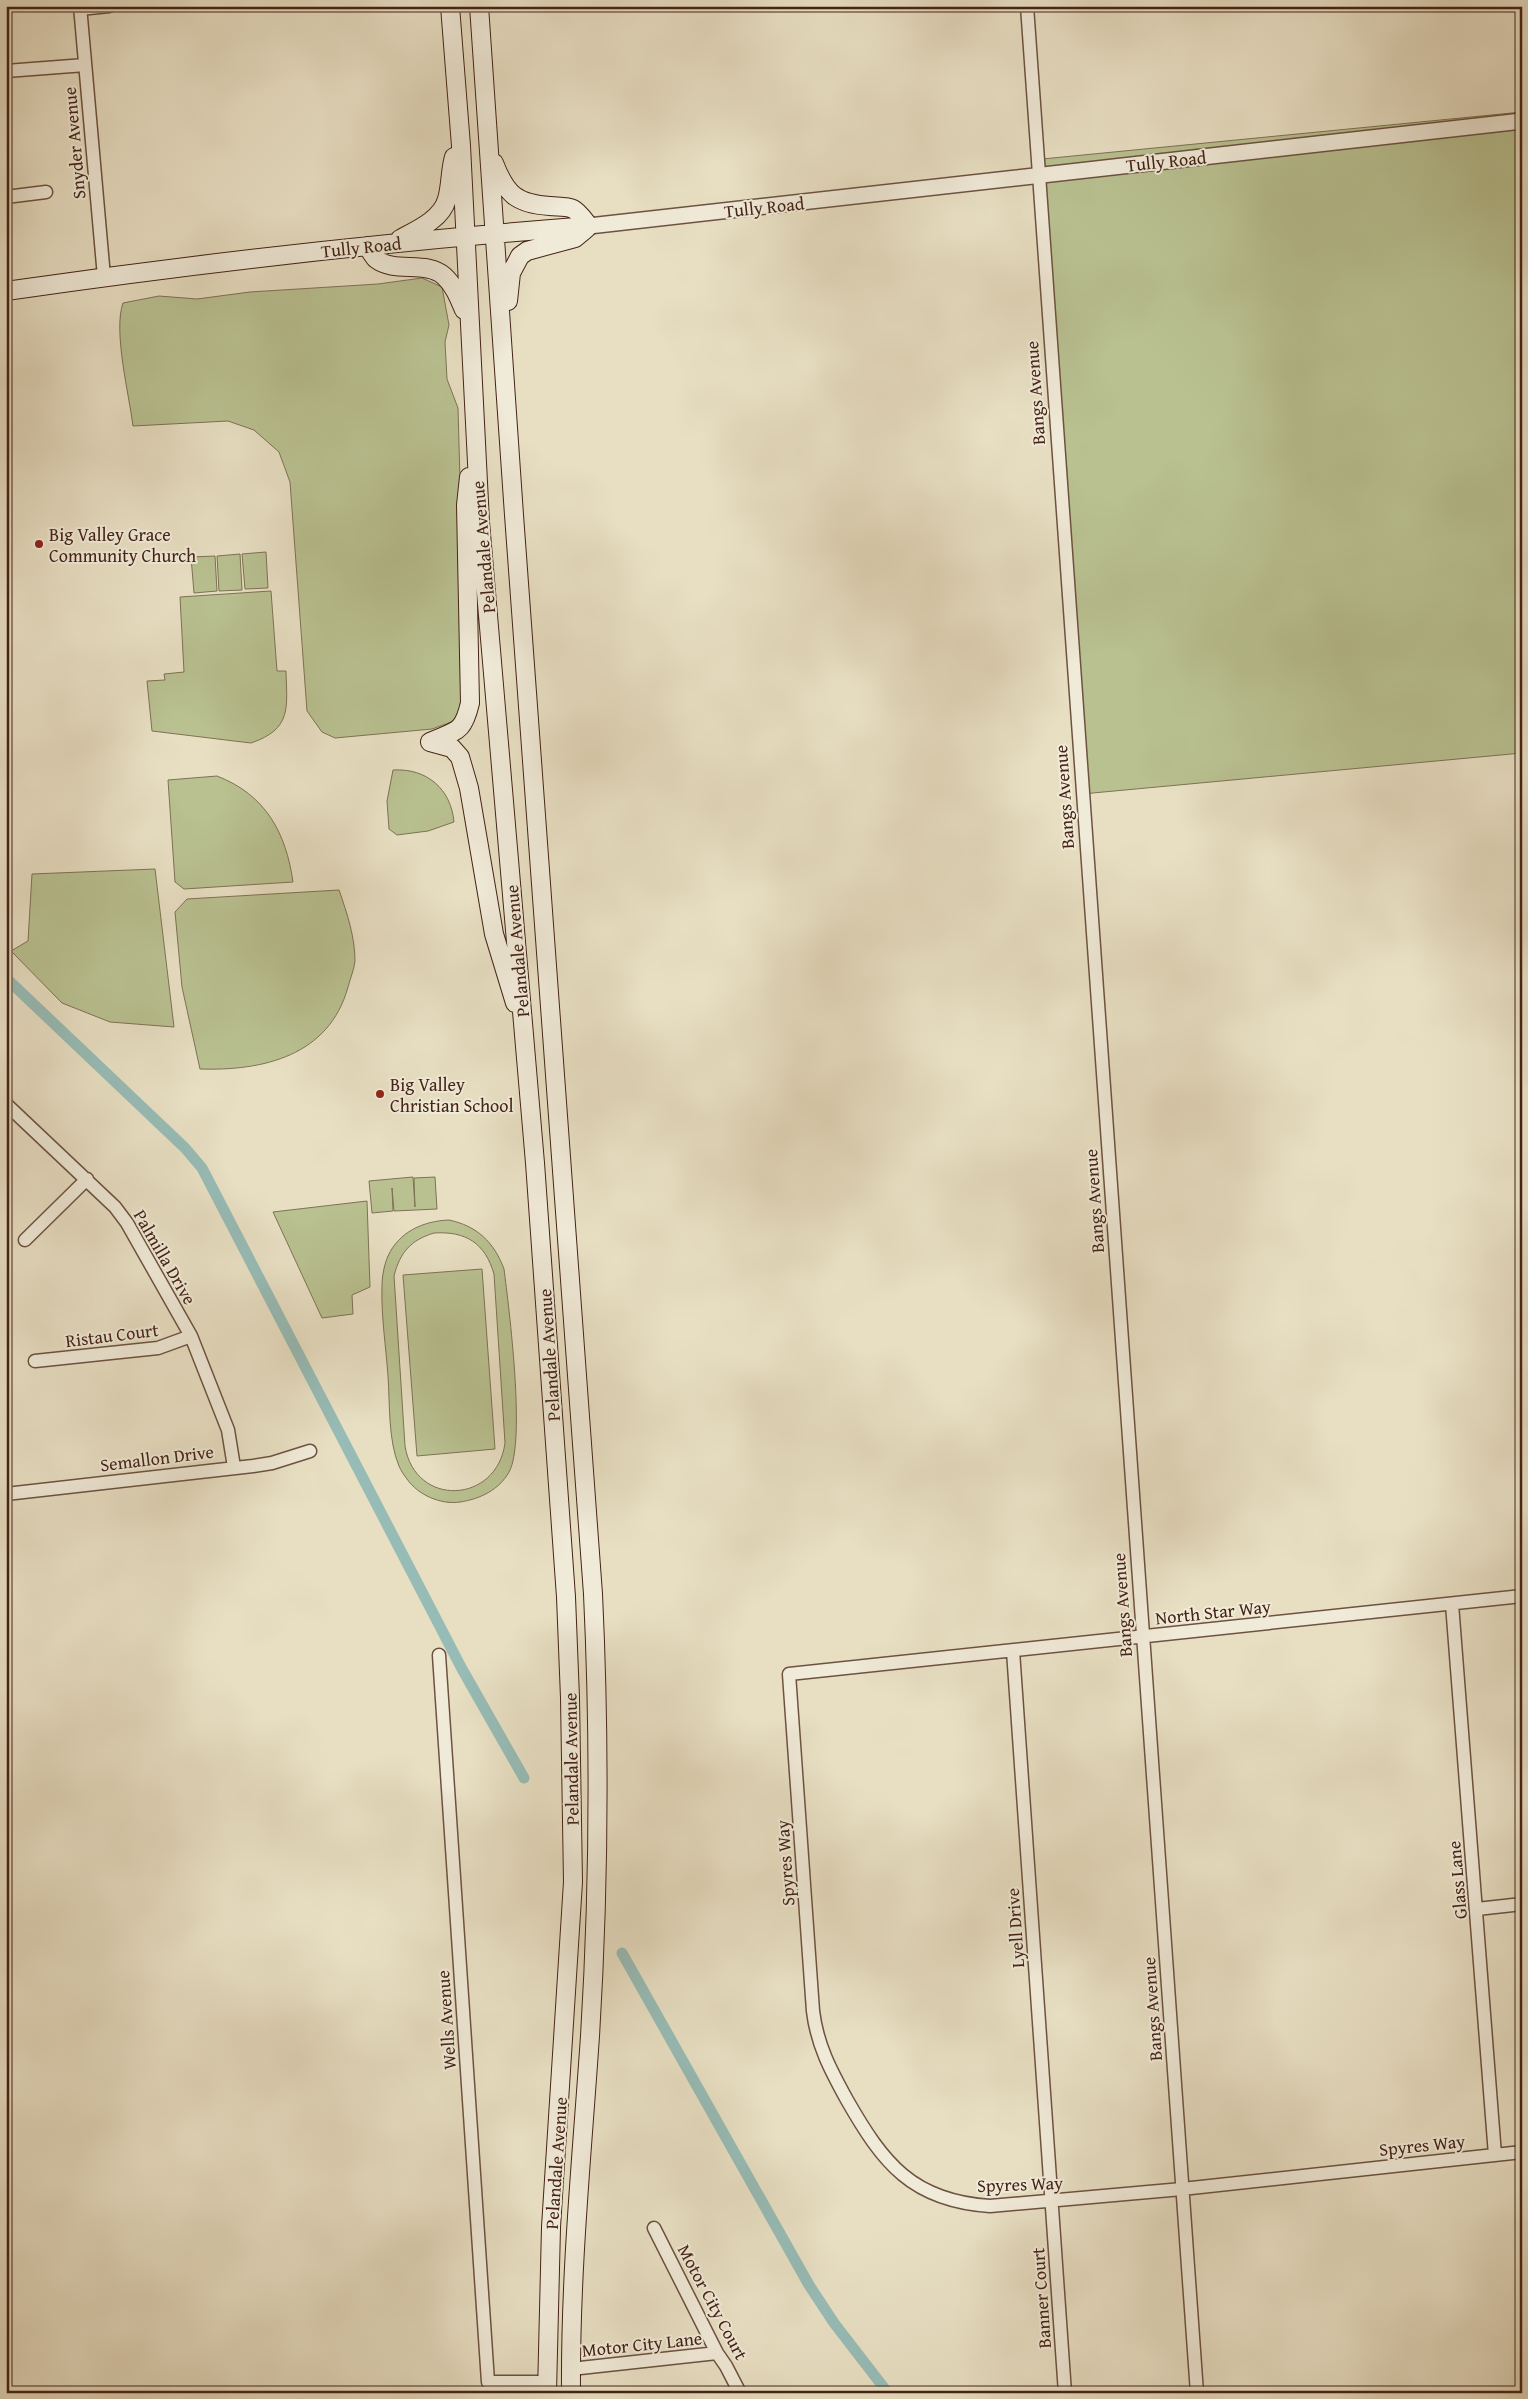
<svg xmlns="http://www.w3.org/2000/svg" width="1528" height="2399" viewBox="0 0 1528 2399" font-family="'Gentium Book Plus',serif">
	<rect width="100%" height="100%" fill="#e8dfc3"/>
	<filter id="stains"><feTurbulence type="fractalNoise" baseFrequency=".004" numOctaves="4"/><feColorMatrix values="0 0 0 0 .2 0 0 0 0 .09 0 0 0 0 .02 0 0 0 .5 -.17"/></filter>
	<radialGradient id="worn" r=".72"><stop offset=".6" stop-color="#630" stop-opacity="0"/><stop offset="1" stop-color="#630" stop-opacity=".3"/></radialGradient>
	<!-- green -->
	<path fill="#b9c191" stroke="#7e7254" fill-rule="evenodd" d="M1522,112V753L1082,794L1032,160Z
		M422,278L442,287L449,325L445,342L447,379L458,408L466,698L457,720L432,729L335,738L322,732L307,711L290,482L279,452L254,430L228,421L133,426C129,394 113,331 123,303L159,296L197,299L250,292L378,284Z
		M266,552L268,588L245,589L242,554Z
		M240,554L242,590L219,591L217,556Z
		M215,556L217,591L194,593L191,557Z
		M271,591L277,671H286C287,708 292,729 251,743L152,731L147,681L165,680L164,674L184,672L180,597Z
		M393,770C427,768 451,789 454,822L428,831L397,835L389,829L387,801Z
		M217,776C266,795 286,833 293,882L184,889L175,882L168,780Z
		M155,869L174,1027L110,1022L62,1003L11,951L28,941L32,874Z
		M339,890C347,913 355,937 355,961C354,970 350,979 348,987C329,1056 263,1071 200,1069L182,987L175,912L187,899Z
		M413,1177L415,1207L414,1178L435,1177L437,1209L394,1211L392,1188L393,1211L372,1213L369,1181Z
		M367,1201L370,1287L352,1295L353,1314L322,1318L273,1212Z
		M449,1220C477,1226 494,1242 504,1269C509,1308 526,1442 509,1472C499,1490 480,1499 460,1502C441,1505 418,1495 407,1479C404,1475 401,1471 399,1466C388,1440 390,1404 388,1376C386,1347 381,1316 382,1286C382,1277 384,1265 388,1256C399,1232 423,1221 449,1220ZM434,1233C466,1231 485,1243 494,1274L505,1443C497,1504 415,1508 405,1446L394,1276C400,1252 411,1240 434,1233Z
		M482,1269L495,1449L417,1456L403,1275Z"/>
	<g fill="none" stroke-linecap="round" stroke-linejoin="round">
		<!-- canal -->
		<path stroke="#97bcb6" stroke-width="11" d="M6,978L185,1148L202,1168L462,1669L524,1778
			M622,1953L809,2285L834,2323L888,2393"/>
		<!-- minor casing -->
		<g stroke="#6d5241" stroke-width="15">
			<path id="minor" d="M80,6L104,277
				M1027,6L1197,2393
				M80,9L109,6
				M6,71L85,65
				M6,197L46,192
				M6,1104L115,1207L127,1223L191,1336L228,1430L234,1467
				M25,1240L87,1179
				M35,1361L158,1348L191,1336
				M6,1494L253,1466L272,1463L310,1451
				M1522,1596L789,1674L813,2011C817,2045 831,2071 847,2100C883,2163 912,2201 990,2206L1182,2189L1522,2152
				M1452,1604L1495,2155
				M1013,1651L1065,2393
				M439,1655L488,2382H546
				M1477,1909L1522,1904
				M654,2228L717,2353L726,2366L740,2393
				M571,2369L717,2353"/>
		</g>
		<!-- tertiary casing -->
		<g stroke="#6d5241" stroke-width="18">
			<path id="tertiary" d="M589,226L1522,121"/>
		</g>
		<!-- secondary casing -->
		<g stroke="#442316" stroke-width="20">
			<path id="secondary" d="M450,6L461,146L480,522L535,1163L566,1597L570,1698L573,1882L551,2227L547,2393
				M479,6L514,515L593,1594C600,1742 599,1889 590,2036C582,2155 570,2273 571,2393
				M494,163C506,194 516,204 550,206C557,207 566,206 573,209C579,212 584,220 589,226
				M400,239C417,230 442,219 447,199C451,186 450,170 454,157
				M367,246C370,250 373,256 376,259C395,274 426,260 444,276C454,285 459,298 464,310
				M6,291C200,263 394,241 589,226
				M508,301L511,273L520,256L527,251L575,238L587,228
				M430,742C457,730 463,733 470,703L466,505L469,477
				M430,742L452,748L460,757L469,788L494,934L515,1003"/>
		</g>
		<!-- minor -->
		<use href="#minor" stroke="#f0ead8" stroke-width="12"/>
		<!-- tertiary -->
		<use href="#tertiary" stroke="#f0ead8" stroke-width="15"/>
		<!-- secondary -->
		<use href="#secondary" stroke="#f0ead8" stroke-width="18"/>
	</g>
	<!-- markers -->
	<g fill="#8f2418" stroke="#f0ead8" stroke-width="2">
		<circle cx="39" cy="544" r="5"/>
		<circle cx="380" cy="1094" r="5"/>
	</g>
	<g text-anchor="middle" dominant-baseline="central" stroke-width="4" stroke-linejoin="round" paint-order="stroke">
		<!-- street labels -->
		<g font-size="18" fill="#442316" stroke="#f0ead8">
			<text transform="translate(74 143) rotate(-95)">Snyder Avenue</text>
			<text transform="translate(1166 161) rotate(-6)">Tully Road</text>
			<text transform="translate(764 207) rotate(-6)">Tully Road</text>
			<text transform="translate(361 247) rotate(-6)">Tully Road</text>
			<text transform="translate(1035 393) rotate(-94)">Bangs Avenue</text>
			<text transform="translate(483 547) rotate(-95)">Pelandale Avenue</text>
			<text transform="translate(1064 797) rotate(-94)">Bangs Avenue</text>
			<text transform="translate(517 951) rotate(-95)">Pelandale Avenue</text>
			<text transform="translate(1094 1201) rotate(-94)">Bangs Avenue</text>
			<text transform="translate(165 1257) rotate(60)">Palmilla Drive</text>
			<text transform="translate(112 1335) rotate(-7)">Ristau Court</text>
			<text transform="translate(549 1355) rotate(-94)">Pelandale Avenue</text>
			<text transform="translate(157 1458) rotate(-7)">Semallon Drive</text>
			<text transform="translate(1122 1605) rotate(-94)">Bangs Avenue</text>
			<text transform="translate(1213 1612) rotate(-6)">North Star Way</text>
			<text transform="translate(571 1759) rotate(-91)">Pelandale Avenue</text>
			<text transform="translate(785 1863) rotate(-94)">Spyres Way</text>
			<text transform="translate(1457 1880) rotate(-95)">Glass Lane</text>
			<text transform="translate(1015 1928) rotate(-94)">Lyell Drive</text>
			<text transform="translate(1152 2009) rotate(-94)">Bangs Avenue</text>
			<text transform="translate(446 2020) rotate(-94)">Wells Avenue</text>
			<text transform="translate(1422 2145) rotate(-6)">Spyres Way</text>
			<text transform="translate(556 2163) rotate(-86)">Pelandale Avenue</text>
			<text transform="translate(1020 2184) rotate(-2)">Spyres Way</text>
			<text transform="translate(1041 2298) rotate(-94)">Banner Court</text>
			<text transform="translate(713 2302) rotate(62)">Motor City Court</text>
			<text transform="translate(642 2344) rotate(-6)">Motor City Lane</text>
		</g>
		<!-- poi labels -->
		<g font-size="18" fill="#442316" stroke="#f0ead8" text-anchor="start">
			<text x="49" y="534">Big Valley Grace<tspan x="49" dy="21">Community Church</tspan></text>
			<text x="390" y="1084">Big Valley<tspan x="390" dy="21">Christian School</tspan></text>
		</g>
	</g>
	<!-- margin -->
	<rect width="1528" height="2399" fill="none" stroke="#e8dfc3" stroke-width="25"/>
	<rect x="8" y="8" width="1513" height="2384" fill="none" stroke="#442316" stroke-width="2.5"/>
	<rect x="12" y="12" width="1503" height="2374" fill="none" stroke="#442316"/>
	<rect width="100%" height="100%" filter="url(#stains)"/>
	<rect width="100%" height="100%" fill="url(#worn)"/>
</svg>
